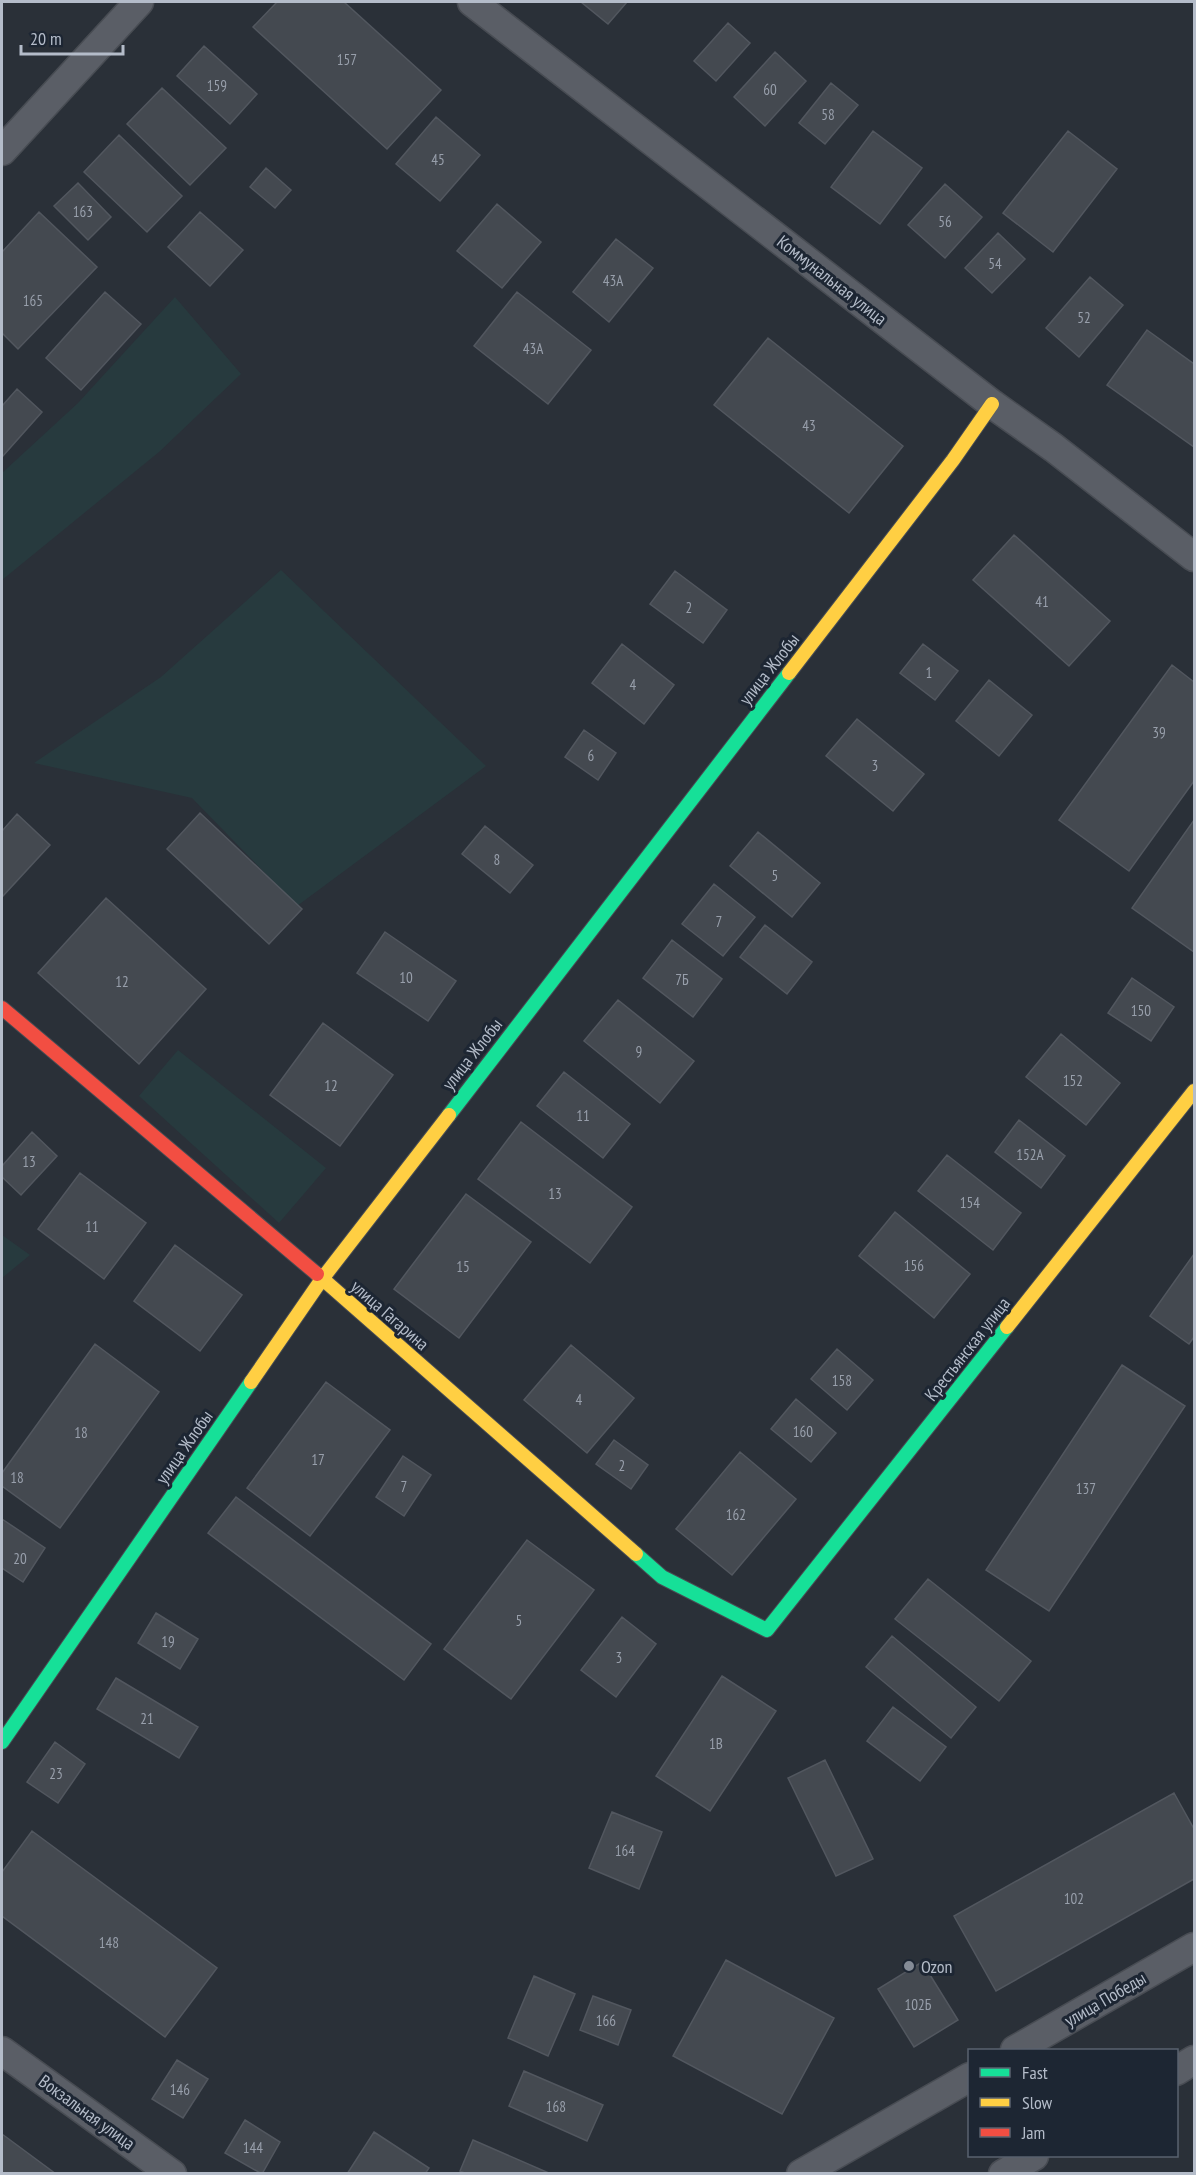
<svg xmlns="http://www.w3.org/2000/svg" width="1196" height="2175" viewBox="0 0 1196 2175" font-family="'PT Sans Narrow',sans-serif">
	<rect width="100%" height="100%" fill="#2a3038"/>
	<!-- green -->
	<path fill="#273a3e" d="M175,297L241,374L159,452L2,580V473L78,403Z
		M281,570L486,766L297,906L192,798L34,763L161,677Z
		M178,1050L326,1168L279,1223L139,1096Z
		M2,1235L30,1255L2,1278Z"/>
	<!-- building -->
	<path fill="#444950" stroke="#52575f" stroke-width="1.5" d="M277,2H344L441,90L387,149L253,27Z
		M581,2H627L608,24Z
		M728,23L750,43L716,81L694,61Z
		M204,46L257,94L230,124L177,76Z
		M775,52L806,81L765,126L734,97Z
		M831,83L858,105L825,144L799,123Z
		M162,88L226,148L190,185L127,124Z
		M436,117L480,155L440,201L396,164Z
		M873,131L922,168L880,224L831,187Z
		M1068,131L1117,169L1053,252L1003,213Z
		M119,135L182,196L147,232L84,172Z
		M266,168L291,190L275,208L250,187Z
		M78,183L111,217L88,240L54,206Z
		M945,184L982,217L945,258L908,225Z
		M497,204L541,242L502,288L457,251Z
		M39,212L97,267L18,349L2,333V252Z
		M200,212L243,250L210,286L168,247Z
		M998,233L1025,259L992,293L965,268Z
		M616,239L653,268L609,322L573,292Z
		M1090,277L1123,305L1079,357L1046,328Z
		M105,292L141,324L81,390L46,358Z
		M517,292L591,350L548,404L474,346Z
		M1147,330L1194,364V447L1107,385Z
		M768,338L903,446L849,513L714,405Z
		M17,389L42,412L2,457V406Z
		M1014,535L1110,621L1069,666L973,580Z
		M675,571L727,610L703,643L650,604Z
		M622,644L674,685L644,724L592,683Z
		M923,644L958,671L935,700L900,673Z
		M1172,665L1194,682V781L1129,871L1059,820Z
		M989,680L1032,715L999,756L956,721Z
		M857,719L924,774L893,811L826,756Z
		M584,730L616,753L598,780L565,757Z
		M200,813L302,909L269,944L167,849Z
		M17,814L50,845L2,897V831Z
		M1194,820V952L1132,908Z
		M485,826L533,865L510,893L462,854Z
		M758,832L820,883L792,917L730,866Z
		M714,884L755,917L723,956L682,924Z
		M106,898L206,989L139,1064L38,973Z
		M765,925L812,962L787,994L740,957Z
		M385,932L456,981L428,1021L357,973Z
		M672,940L722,979L693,1017L643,978Z
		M1132,978L1174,1007L1151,1041L1108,1013Z
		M618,1000L694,1061L660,1103L584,1041Z
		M323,1023L393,1075L340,1146L270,1095Z
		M1061,1034L1120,1083L1086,1125L1026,1077Z
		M564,1072L630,1124L603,1158L537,1106Z
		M1019,1120L1065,1156L1041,1188L995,1152Z
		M521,1122L632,1207L590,1263L478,1179Z
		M32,1132L57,1156L21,1195L2,1177V1166Z
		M947,1155L1021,1213L993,1250L918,1191Z
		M80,1173L146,1223L104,1279L38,1229Z
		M466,1194L531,1242L459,1338L394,1289Z
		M895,1212L970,1274L934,1318L859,1256Z
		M175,1245L242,1295L200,1351L134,1301Z
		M1194,1254V1337L1189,1344L1150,1316Z
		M95,1344L159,1392L60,1528L2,1486V1473Z
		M571,1345L634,1398L587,1453L524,1400Z
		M837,1349L873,1380L847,1410L811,1379Z
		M1122,1365L1185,1406L1049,1611L986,1570Z
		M326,1382L390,1430L310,1536L247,1488Z
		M796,1399L836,1433L811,1462L771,1429Z
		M614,1440L648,1465L631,1489L596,1464Z
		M740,1452L796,1499L732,1575L676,1529Z
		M403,1456L431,1475L404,1516L376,1497Z
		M236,1497L431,1644L404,1680L208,1533Z
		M2,1519L45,1548L23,1582L2,1568Z
		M527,1540L594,1590L511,1699L444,1649Z
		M928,1579L1031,1661L999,1701L895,1619Z
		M156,1613L198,1639L180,1669L138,1643Z
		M622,1617L656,1644L616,1697L581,1670Z
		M892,1636L976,1707L951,1738L866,1667Z
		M722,1676L776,1711L710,1811L656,1776Z
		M116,1678L198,1727L179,1758L97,1709Z
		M893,1707L946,1747L920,1781L867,1741Z
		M55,1742L85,1764L58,1803L27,1782Z
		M825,1760L873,1859L836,1876L788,1778Z
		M1174,1793L1194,1829V1879L996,1991L954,1916Z
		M612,1812L662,1832L639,1889L589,1868Z
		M32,1831L217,1968L165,2037L2,1916V1872Z
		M726,1960L834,2018L782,2114L673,2056Z
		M922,1962L958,2020L914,2047L878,1989Z
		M534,1976L575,1994L548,2056L508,2038Z
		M593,1996L631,2010L618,2045L580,2030Z
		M177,2060L208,2079L183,2118L152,2099Z
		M524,2071L603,2105L587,2141L509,2106Z
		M245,2120L280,2142L262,2174L225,2153Z
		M374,2132L429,2168L425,2174H347Z
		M2,2134L56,2174H2Z
		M473,2140L551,2174H467L460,2171Z"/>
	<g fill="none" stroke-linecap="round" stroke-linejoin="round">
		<!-- street casing -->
		<g stroke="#484c53" stroke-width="31">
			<path id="street" d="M472,2L992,404L1054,448L1194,557
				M2,151L139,2
				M1015,2050L1194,1947
				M2,2051L172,2174
				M1176,2071L1194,2060
				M801,2174L970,2077
				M1003,2174L1034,2156"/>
		</g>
		<!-- fast casing -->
		<g stroke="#484c53" stroke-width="16">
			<path id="fast" d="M449,1115L789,673
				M636,1554L662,1577L767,1630L1007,1327
				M2,1742L251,1382"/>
		</g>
		<!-- slow casing -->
		<g stroke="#484c53" stroke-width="16">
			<path id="slow" d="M789,673L953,460L992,404
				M317,1274L636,1554
				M1007,1327L1194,1091
				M251,1382L322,1279L449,1115"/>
		</g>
		<!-- jam casing -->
		<g stroke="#484c53" stroke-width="16">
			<path id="jam" d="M2,1008L317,1274"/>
		</g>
		<!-- street -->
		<use href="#street" stroke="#5a5e66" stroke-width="28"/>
		<!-- fast -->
		<use href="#fast" stroke="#16e098" stroke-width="14"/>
		<!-- slow -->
		<use href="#slow" stroke="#ffcf43" stroke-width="14"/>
		<!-- jam -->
		<use href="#jam" stroke="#f24e42" stroke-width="14"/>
	</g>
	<!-- markers -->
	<circle fill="#848b96" stroke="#1d2633" stroke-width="2" cx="909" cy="1966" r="6"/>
	<g text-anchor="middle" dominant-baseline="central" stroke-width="6" stroke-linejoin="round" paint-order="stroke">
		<!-- number labels -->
		<g font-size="15" fill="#989fab">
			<text x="347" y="59">157</text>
			<text x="217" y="85">159</text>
			<text x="770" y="89">60</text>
			<text x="828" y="114">58</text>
			<text x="438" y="159">45</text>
			<text x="83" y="211">163</text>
			<text x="945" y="221">56</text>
			<text x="995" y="263">54</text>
			<text x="613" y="280">43А</text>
			<text x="33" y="300">165</text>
			<text x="1084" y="317">52</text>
			<text x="533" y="348">43А</text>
			<text x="809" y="425">43</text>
			<text x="1042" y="601">41</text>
			<text x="689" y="607">2</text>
			<text x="929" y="672">1</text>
			<text x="633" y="684">4</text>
			<text x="1159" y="732">39</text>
			<text x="591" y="755">6</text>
			<text x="875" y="765">3</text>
			<text x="497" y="859">8</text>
			<text x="775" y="875">5</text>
			<text x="719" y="921">7</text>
			<text x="406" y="977">10</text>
			<text x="682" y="979">7Б</text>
			<text x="122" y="981">12</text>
			<text x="1141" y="1010">150</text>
			<text x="639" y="1051">9</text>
			<text x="1073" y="1080">152</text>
			<text x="331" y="1085">12</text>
			<text x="583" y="1115">11</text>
			<text x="1030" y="1154">152А</text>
			<text x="29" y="1161">13</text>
			<text x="555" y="1193">13</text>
			<text x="970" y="1202">154</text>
			<text x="92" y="1226">11</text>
			<text x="914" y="1265">156</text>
			<text x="463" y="1266">15</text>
			<text x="842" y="1380">158</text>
			<text x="579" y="1399">4</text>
			<text x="803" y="1431">160</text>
			<text x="81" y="1432">18</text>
			<text x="318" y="1459">17</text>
			<text x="622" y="1465">2</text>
			<text x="17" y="1477">18</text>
			<text x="404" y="1486">7</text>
			<text x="1086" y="1488">137</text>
			<text x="736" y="1514">162</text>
			<text x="20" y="1558">20</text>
			<text x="519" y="1620">5</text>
			<text x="168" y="1641">19</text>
			<text x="619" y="1657">3</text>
			<text x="147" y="1718">21</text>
			<text x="716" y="1743">1В</text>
			<text x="56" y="1773">23</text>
			<text x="625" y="1850">164</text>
			<text x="1074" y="1898">102</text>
			<text x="109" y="1942">148</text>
			<text x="918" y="2004">102Б</text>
			<text x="606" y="2020">166</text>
			<text x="180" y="2089">146</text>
			<text x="556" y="2106">168</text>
			<text x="253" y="2147">144</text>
		</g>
		<!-- street labels -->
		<g font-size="18" fill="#b4bcc9" stroke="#1d2633">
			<text transform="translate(832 280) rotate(38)">Коммунальная улица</text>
			<text transform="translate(769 669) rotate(-52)">улица Жлобы</text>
			<text transform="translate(472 1054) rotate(-52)">улица Жлобы</text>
			<text transform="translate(390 1315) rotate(41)">улица Гагарина</text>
			<text transform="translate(967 1349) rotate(-52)">Крестьянская улица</text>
			<text transform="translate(184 1447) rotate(-55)">улица Жлобы</text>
			<text transform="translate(1105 1999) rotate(-30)">улица Победы</text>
			<text transform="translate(87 2112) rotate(36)">Вокзальная улица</text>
		</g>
		<!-- poi labels -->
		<g font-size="18" fill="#b4bcc9" stroke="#1d2633" text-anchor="start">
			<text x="921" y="1966">Ozon</text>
		</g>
	</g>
	<!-- border -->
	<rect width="1196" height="2175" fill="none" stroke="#b4bcc9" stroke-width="6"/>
	<!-- legend -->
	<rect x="968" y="2049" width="210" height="108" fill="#1d2633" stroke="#59626f" stroke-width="1.5"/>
	<rect x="980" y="2068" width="30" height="9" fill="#16e098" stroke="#59626f" stroke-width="1.5"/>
	<text x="1022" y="2079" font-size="18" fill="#b4bcc9">Fast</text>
	<rect x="980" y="2098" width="30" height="9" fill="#ffcf43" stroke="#59626f" stroke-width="1.5"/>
	<text x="1022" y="2109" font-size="18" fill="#b4bcc9">Slow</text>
	<rect x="980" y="2128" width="30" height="9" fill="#f24e42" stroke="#59626f" stroke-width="1.5"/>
	<text x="1022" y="2139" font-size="18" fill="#b4bcc9">Jam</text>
	<!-- scale -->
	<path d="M21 45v9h102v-9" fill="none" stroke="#b4bcc9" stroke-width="3"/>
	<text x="30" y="45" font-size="18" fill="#b4bcc9" stroke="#1d2633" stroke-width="4.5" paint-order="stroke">20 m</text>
</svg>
